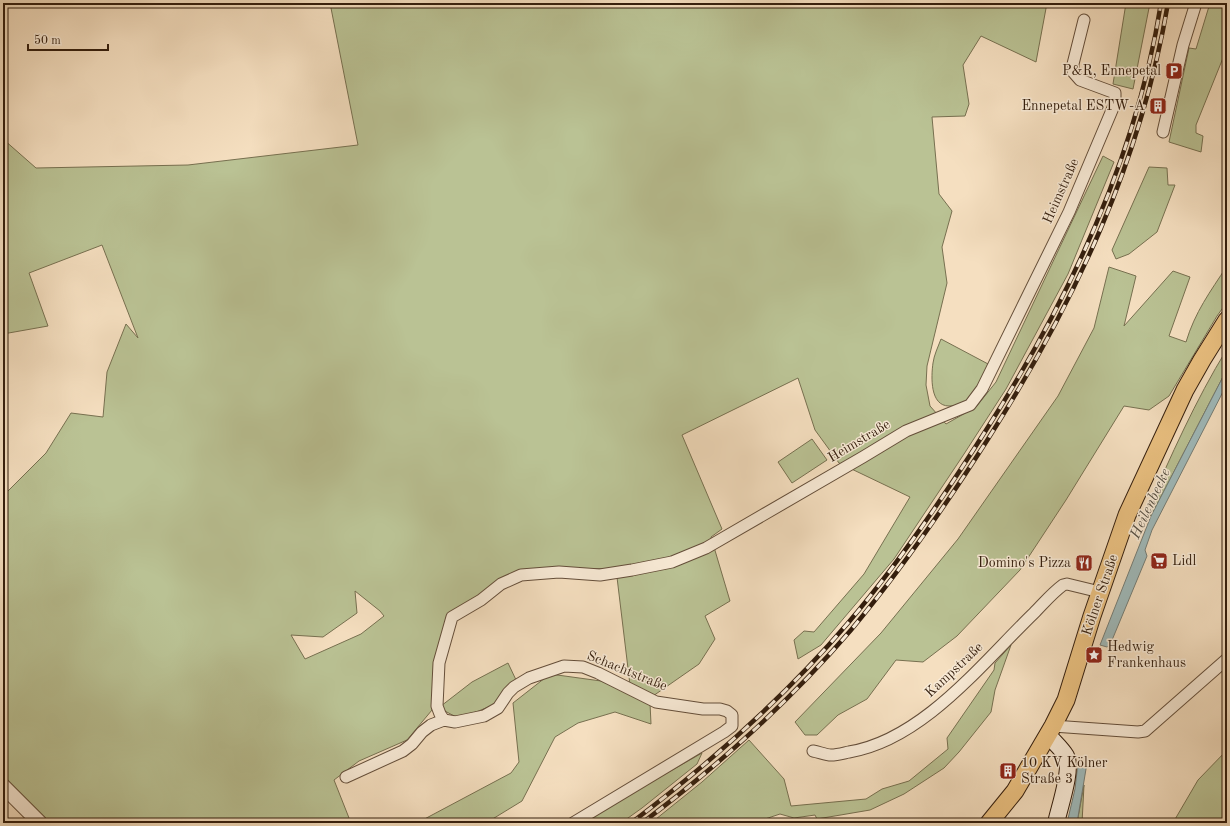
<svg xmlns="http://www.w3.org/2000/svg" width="1230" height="826" viewBox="0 0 1230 826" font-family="'Old Standard TT',serif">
	<rect width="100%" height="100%" fill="#f5dfc0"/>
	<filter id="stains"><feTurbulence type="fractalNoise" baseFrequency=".005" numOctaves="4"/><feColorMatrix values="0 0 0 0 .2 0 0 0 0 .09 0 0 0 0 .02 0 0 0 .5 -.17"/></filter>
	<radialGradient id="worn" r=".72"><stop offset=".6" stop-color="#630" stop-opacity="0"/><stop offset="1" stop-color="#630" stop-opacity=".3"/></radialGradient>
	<!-- green -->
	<path fill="#bac294" stroke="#777050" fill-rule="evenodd" d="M330,3H1047L1036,62L981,36L963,65L969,104L965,116L932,117L939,194L952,211L942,247L947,283L927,366L926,385L930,406L946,424L976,407L996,382L1103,156L1114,162L1068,274L1006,389L964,454L894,559L821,645L798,659L794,640L804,631L814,632L864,574L910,497L839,463L815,430L798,378L682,435L722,529L711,537L730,601L705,616L715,639L699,664L653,696L630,685L616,569L559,568L520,572L449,616L433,675L432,710L407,740L359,761L334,780L351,823H48L8,781L3,773V496L46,453L71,413L103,417L107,372L126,324L138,338L102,245L29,273L48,326L3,334V139L36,168L188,165L358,145ZM355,591L380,611L384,616L361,634L305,659L291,635L323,637L357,613Z
		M1126,3H1150L1133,89L1113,84Z
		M1210,3H1227V48L1196,125V133L1203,136L1201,152L1169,142L1189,48L1196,49Z
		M1149,167L1167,168L1168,185H1175L1157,232L1129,254L1116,259L1112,250Z
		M1227,266V302L1217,316L1169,396L1149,410L1124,406L1066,500L1020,570L957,636L923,662L896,660L867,699L838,715L817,735H805L795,722L881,633L958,539L1058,396L1094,328L1109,267L1136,276L1124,326L1173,271L1190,277L1169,336L1186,342C1195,312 1210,292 1227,266Z
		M941,339L990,365C984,376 979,390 969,399C963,404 957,406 949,406C930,406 931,377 933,363C934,355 938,347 941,339Z
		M1227,349V369L1151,516L1146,512C1171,456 1195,401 1227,349Z
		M812,439L827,460L792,483L778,462Z
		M1011,645L995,690L991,712L959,752L944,768L904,794L870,810L817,819L815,815L794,818L780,814L753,823H651L702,782L749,740L784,779L791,806L866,799L882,789L909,781L948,749L947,738L994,670L995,663Z
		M508,663L517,682L491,706L476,712L456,717L445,711L441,706L472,682Z
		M550,674L601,681L650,703L651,724L615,712L578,723L555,737L522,801L486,823H412H417L511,773L519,762L513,703Z
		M1227,750V823H1143L1174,821L1198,780Z
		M702,753L697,764L642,808L621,823H579Z
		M1084,785L1082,823H1077Z"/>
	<!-- water -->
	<path fill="#9fbabb" stroke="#747c75" d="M1227,369V384L1152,530L1145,550L1147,556L1110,645L1107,647L1100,645L1151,516Z
		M1078,763H1087L1077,823H1067L1075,789Z"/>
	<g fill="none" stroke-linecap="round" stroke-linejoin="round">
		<!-- minor casing -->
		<g stroke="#644e3a" stroke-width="13">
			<path id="minor" d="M1163,132L1183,45L1196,3
				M444,720L440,714L437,706L439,663L452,617L481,600L501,584L521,575L559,572L600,575L632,570L672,562L706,548L863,457L906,431L970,405L982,389L1069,212L1115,103V93L1080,80L1073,72V64L1084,20
				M1053,726L1138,732L1145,731L1227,659
				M813,751C819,752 826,755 831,755C837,755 844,753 849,752C923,740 983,662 1034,613C1043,604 1052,593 1063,585L1067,584L1100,592
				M346,777L403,751L412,744L422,732L431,725L444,720L455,722L484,716L498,708L508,693L514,687L529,678L564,666L583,667L598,673L656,702L703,709H720L727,711L732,715V726L724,732L573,823"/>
		</g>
		<!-- tertiary casing -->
		<g stroke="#644e3a" stroke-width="16">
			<path id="tertiary" d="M3,786L40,823"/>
		</g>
		<!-- secondary casing -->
		<g stroke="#341e0d" stroke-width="18">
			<path id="secondary" d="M1048,735C1054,742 1062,749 1066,756C1073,769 1059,808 1056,823"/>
		</g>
		<!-- primary casing -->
		<g stroke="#341e0d" stroke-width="19">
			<path id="primary" d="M989,823L1015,791L1053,726L1066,700L1092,616L1127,515L1185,390L1202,360L1227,320"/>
		</g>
		<!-- minor -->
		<use href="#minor" stroke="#f8ead6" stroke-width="11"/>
		<!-- tertiary -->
		<use href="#tertiary" stroke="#f8ead6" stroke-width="14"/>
		<!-- secondary -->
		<use href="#secondary" stroke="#f8ead6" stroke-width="16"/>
		<!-- primary -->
		<use href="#primary" stroke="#eac080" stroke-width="17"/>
		<!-- rail casing -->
		<g stroke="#341e0d" stroke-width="4.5">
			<path id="rail" d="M631,823C709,764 784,698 848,623C900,562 945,495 988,427C1070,298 1137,155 1161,3
				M642,823C716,768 791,700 851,630C901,570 946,505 988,439C1074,304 1141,162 1168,3"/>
		</g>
		<!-- rail -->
		<use href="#rail" stroke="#f8ead6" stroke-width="3" stroke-dasharray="9" stroke-linecap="butt"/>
	</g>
	<!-- icons -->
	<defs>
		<g id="parking-square" transform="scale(0.9)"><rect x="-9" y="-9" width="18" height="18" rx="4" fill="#8f2418" stroke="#f8ead6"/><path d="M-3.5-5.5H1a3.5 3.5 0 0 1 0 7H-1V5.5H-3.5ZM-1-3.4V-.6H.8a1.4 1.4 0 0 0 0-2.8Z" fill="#fff"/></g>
		<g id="building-square" transform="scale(0.9)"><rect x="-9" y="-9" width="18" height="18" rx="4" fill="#8f2418" stroke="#f8ead6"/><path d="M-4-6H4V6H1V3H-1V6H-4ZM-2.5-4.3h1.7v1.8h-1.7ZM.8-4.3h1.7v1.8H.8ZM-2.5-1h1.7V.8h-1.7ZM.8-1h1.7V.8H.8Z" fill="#fff"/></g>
		<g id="supermarket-square" transform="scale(0.9)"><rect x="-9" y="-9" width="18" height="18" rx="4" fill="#8f2418" stroke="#f8ead6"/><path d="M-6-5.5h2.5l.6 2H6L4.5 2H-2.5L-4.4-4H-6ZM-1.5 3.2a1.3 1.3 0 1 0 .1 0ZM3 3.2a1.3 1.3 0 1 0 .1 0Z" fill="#fff"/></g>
		<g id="restaurant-square" transform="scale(0.9)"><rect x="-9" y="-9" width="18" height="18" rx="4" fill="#8f2418" stroke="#f8ead6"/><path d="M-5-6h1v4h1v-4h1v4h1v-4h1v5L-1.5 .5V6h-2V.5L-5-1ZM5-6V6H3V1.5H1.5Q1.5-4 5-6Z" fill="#fff"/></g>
		<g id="sight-square" transform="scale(0.9)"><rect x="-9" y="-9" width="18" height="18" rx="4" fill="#8f2418" stroke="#f8ead6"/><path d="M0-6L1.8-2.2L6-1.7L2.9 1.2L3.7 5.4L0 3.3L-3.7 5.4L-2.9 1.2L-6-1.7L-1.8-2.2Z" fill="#fff"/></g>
	</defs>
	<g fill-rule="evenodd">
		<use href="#parking-square" x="1174" y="71"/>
		<use href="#building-square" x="1158" y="106"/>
		<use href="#supermarket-square" x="1159" y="561"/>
		<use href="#restaurant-square" x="1084" y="563"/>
		<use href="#sight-square" x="1094" y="655"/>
		<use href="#building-square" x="1008" y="771"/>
	</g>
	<g text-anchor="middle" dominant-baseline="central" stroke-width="3" stroke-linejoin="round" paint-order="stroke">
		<!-- poi labels -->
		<g font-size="14" fill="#341e0d" stroke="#f8ead6" text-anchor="end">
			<text x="1161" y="71">P&amp;R, Ennepetal</text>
			<text x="1145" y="106">Ennepetal ESTW-A</text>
			<text x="1172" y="561" text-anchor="start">Lidl</text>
			<text x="1071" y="563">Domino's Pizza</text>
			<text x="1107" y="647" text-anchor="start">Hedwig<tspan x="1107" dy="16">Frankenhaus</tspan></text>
			<text x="1021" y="763" text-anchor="start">10 KV Kölner<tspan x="1021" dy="16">Straße 3</tspan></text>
		</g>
		<!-- street labels -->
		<g font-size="14" fill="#341e0d" stroke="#f8ead6">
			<text transform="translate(1061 191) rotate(-66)">Heimstraße</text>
			<text transform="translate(859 441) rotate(-31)">Heimstraße</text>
			<text transform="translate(1100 595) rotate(-71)">Kölner Straße</text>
			<text transform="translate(954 670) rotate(-43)">Kampstraße</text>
			<text transform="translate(627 671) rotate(22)">Schachtstraße</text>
		</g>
		<!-- water labels -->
		<g font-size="15" font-style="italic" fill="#544d41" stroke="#f8ead6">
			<text transform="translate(1151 504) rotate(-65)">Heilenbecke</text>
		</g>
	</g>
	<!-- margin -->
	<rect width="1230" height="826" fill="none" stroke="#f5dfc0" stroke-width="16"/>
	<rect x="4" y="4" width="1222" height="818" fill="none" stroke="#341e0d" stroke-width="2"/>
	<rect x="8" y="8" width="1214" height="810" fill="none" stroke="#341e0d"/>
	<!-- scale -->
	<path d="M28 44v6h80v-6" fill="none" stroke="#341e0d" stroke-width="2"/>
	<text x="34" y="44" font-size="12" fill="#341e0d" stroke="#f8ead6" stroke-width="3" paint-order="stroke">50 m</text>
	<rect width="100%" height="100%" filter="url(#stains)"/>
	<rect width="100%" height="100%" fill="url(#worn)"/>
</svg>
